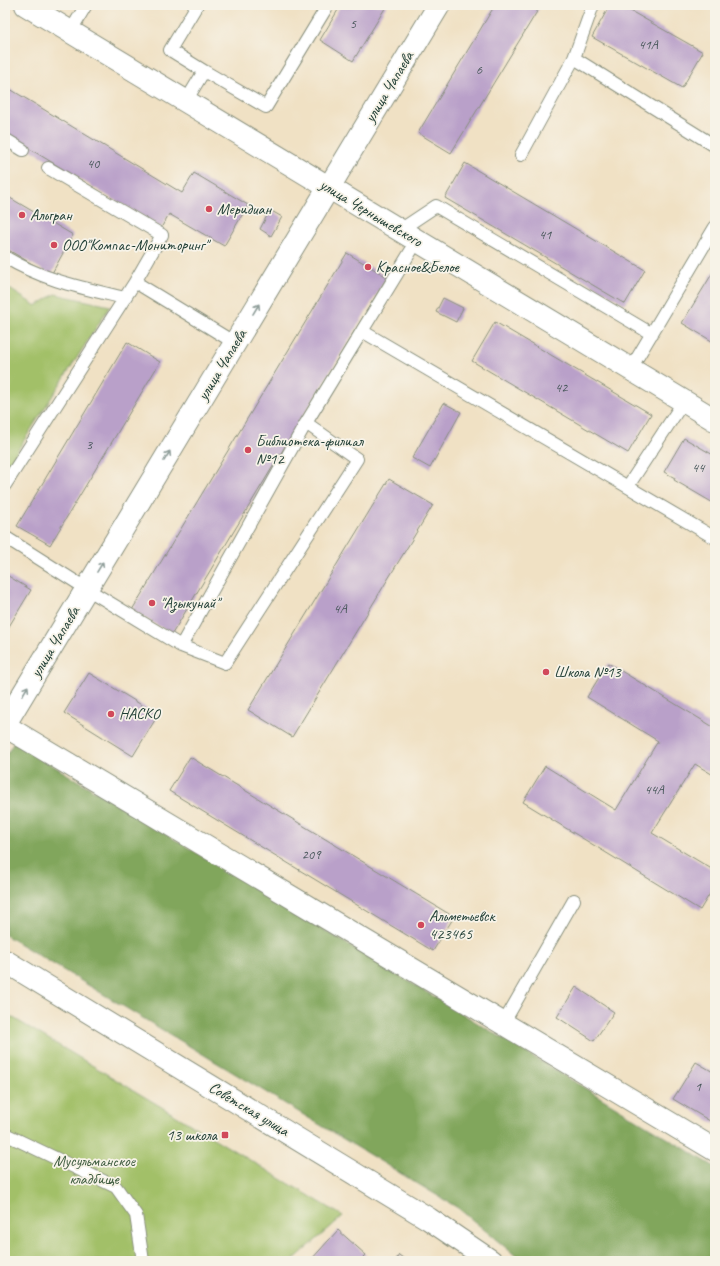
<svg xmlns="http://www.w3.org/2000/svg" width="720" height="1266" viewBox="0 0 720 1266" font-family="Caveat,sans-serif">
	<rect width="100%" height="100%" fill="#f7f3e8"/>
	<filter id="ink" filterUnits="userSpaceOnUse"><feTurbulence type="fractalNoise" baseFrequency=".025" numOctaves="2"/><feDisplacementMap in="SourceGraphic" scale="8" xChannelSelector="R" yChannelSelector="G"/><feConvolveMatrix kernelMatrix="1 2 1 2 8 2 1 2 1" color-interpolation-filters="sRGB"/></filter>
	<filter id="wash" filterUnits="userSpaceOnUse"><feTurbulence type="fractalNoise" baseFrequency=".012" numOctaves="4" result="noise"/><feDisplacementMap in="SourceGraphic" scale="16" xChannelSelector="R" yChannelSelector="G"/><feGaussianBlur stdDeviation="0.9" result="paint"/><feColorMatrix in="noise" values="0 0 0 0 0 0 0 0 0 0 0 0 0 0 0 0 0 1.4 0 .05"/><feComposite in="paint" operator="in"/></filter>
	<g filter="url(#wash)">
		<rect width="100%" height="100%" fill="#f0e1c4"/>
		<!-- green -->
		<path fill="#a2c068" stroke="#607e4e" d="M5,286L36,306L55,294L110,306L5,470Z
			M5,1013L343,1216L292,1261H5Z"/>
		<!-- forest -->
		<path fill="#81a65c" stroke="#507248" d="M14,742L715,1167V1261H522L458,1208L5,935V757Z"/>
		<g id="blocks">
			<!-- building -->
			<path fill="#b9a0c9" d="M341,5H387L353,61L320,40Z
				M495,5H541L451,153L418,133Z
				M610,5H620L703,52L682,88L592,37Z
				M5,86L182,193L194,173L248,205L224,246L169,214L161,228L5,134Z
				M465,163L645,270L625,304L445,198Z
				M5,195L73,235L51,275L5,248Z
				M270,210L282,217L271,236L260,229Z
				M347,253L387,277L172,634L132,610Z
				M715,269V343L682,323Z
				M443,298L463,308L456,322L436,312Z
				M495,322L651,414L628,453L472,361Z
				M127,342L160,362L50,545L17,526Z
				M444,403L461,412L430,468L412,458Z
				M684,438L715,456V504L674,480L675,478L664,472Z
				M389,479L433,505L292,737L248,710Z
				M5,574L31,590L5,633Z
				M608,663L715,728V776L695,764L652,833L715,871V885L700,910L523,802L545,766L616,810L658,741L587,697Z
				M89,673L158,715L133,756L64,713Z
				M190,757L454,917L433,951L169,791Z
				M576,987L614,1012L594,1041L557,1017Z
				M696,1062L715,1073V1124L673,1099Z
				M338,1230L366,1255L360,1261H310Z
				M399,1255L407,1261H395Z"/>
		</g>
	</g>
	<g filter="url(#ink)">
		<use href="#blocks" fill-opacity="0" stroke="#888f7c" stroke-width="1"/>
		<g fill="none" stroke-linecap="round" stroke-linejoin="round">
			<!-- lane casing -->
			<g stroke="#888f7c" stroke-width="14">
				<path id="lane" d="M197,5L170,50L204,71
					M593,5L574,58L715,146
					M70,32L86,5
					M186,101L204,71L266,107L328,5
					M5,139L23,150
					M521,155L574,58
					M48,168L162,235L135,282
					M400,230L436,206L652,334
					M5,257C42,280 83,288 125,298
					M362,331L417,241
					M630,370L715,227
					M5,485L135,282L235,343
					M628,486L684,401
					M5,537L87,589L181,646L225,663L357,459L306,423
					M181,646L306,423L362,331L715,538
					M503,1024L574,900
					M5,1134L116,1187L136,1215L143,1261"/>
			</g>
			<!-- street casing -->
			<g stroke="#888f7c" stroke-width="24">
				<path id="street" d="M5,726L715,1150"/>
			</g>
			<!-- secondary casing -->
			<g stroke="#888f7c" stroke-width="24">
				<path id="secondary" d="M26,5L715,420
					M5,724L439,5"/>
			</g>
			<!-- primary casing -->
			<g stroke="#888f7c" stroke-width="24">
				<path id="primary" d="M5,961L429,1219L491,1261"/>
			</g>
			<!-- lane -->
			<use href="#lane" stroke="#fff" stroke-width="12"/>
			<!-- street -->
			<use href="#street" stroke="#fff" stroke-width="22"/>
			<!-- secondary -->
			<use href="#secondary" stroke="#fff" stroke-width="22"/>
			<!-- primary -->
			<use href="#primary" stroke="#fff" stroke-width="22"/>
		</g>
		<!-- one-way arrows -->
		<defs><path id="oneway-shaft" d="M-6 0H5M1.5-3L5.5 0L1.5 3" fill="none" stroke-width="1.6" stroke-linecap="round" stroke-linejoin="round"/></defs>
		<g stroke="#8f9e9a">
			<use href="#oneway-shaft" transform="translate(256 309) rotate(-59)"/>
			<use href="#oneway-shaft" transform="translate(167 456) rotate(-59)"/>
			<use href="#oneway-shaft" transform="translate(100 567) rotate(-59)"/>
			<use href="#oneway-shaft" transform="translate(25 691) rotate(-59)"/>
		</g>
	</g>
	<!-- markers -->
	<g fill="#d1495b" stroke="#f7f3e8" stroke-width="1.5">
		<circle cx="209" cy="209" r="4"/>
		<circle cx="22" cy="215" r="4"/>
		<circle cx="54" cy="245" r="4"/>
		<circle cx="368" cy="267" r="4"/>
		<circle cx="248" cy="450" r="4"/>
		<circle cx="152" cy="603" r="4"/>
		<circle cx="546" cy="672" r="4"/>
		<circle cx="111" cy="714" r="4"/>
		<circle cx="421" cy="925" r="4"/>
		<rect x="221" y="1131" width="8" height="8" rx="2"/>
	</g>
	<g text-anchor="middle" dominant-baseline="central" stroke-width="3.5" stroke-linejoin="round" paint-order="stroke">
		<!-- number labels -->
		<g font-size="14" fill="#465659">
			<text x="353" y="23">5</text>
			<text x="648" y="44">41А</text>
			<text x="479" y="69">6</text>
			<text x="93" y="163">40</text>
			<text x="545" y="234">41</text>
			<text x="561" y="387">42</text>
			<text x="89" y="444">3</text>
			<text x="698" y="467">44</text>
			<text x="340" y="608">4А</text>
			<text x="654" y="789">44А</text>
			<text x="311" y="854">209</text>
			<text x="698" y="1086">1</text>
		</g>
		<!-- street labels -->
		<g font-size="16" fill="#1f3d34" stroke="#f7f3e8">
			<text transform="translate(389 87) rotate(-59)">улица Чапаева</text>
			<text transform="translate(371 213) rotate(31)">улица Чернышевского</text>
			<text transform="translate(222 365) rotate(-59)">улица Чапаева</text>
			<text transform="translate(55 642) rotate(-59)">улица Чапаева</text>
			<text transform="translate(249 1109) rotate(31)">Советская улица</text>
		</g>
		<!-- poi labels -->
		<g font-size="16" fill="#1f3d34" stroke="#f7f3e8" text-anchor="start">
			<text x="217" y="209">Меридиан</text>
			<text x="30" y="215">Альгран</text>
			<text x="62" y="245">ООО"Компас-Мониторинг"</text>
			<text x="376" y="267">Красное&amp;Белое</text>
			<text x="256" y="441">Библиотека-филиал<tspan x="256" dy="18">№12</tspan></text>
			<text x="160" y="603">"Азыкунай"</text>
			<text x="554" y="672">Школа №13</text>
			<text x="119" y="714">НАСКО</text>
			<text x="429" y="916">Альметьевск<tspan x="429" dy="18">423465</tspan></text>
			<text x="217" y="1135" text-anchor="end">13 школа</text>
		</g>
		<!-- park labels -->
		<g font-size="16" fill="#405e41" stroke="#f7f3e8">
			<text x="94" y="1161">Мусульманское<tspan x="94" dy="18">кладбище</tspan></text>
		</g>
	</g>
	<!-- margin -->
	<rect width="720" height="1266" fill="none" stroke="#f7f3e8" stroke-width="20"/>
</svg>
